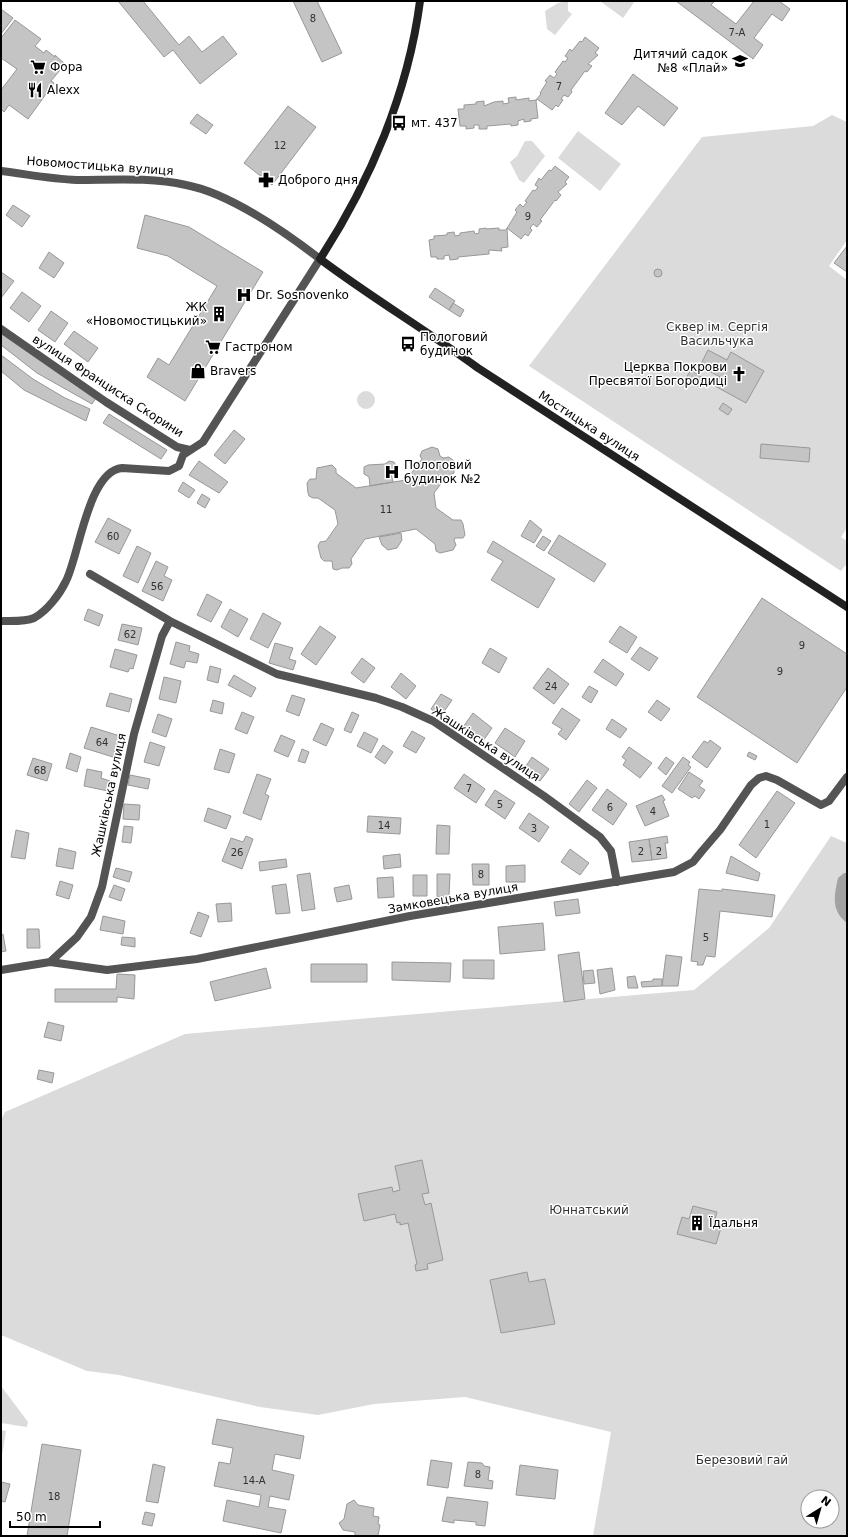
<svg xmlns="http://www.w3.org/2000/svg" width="848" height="1537" viewBox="0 0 848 1537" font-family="'DejaVu Sans',sans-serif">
	<rect width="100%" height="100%" fill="#fff"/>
	<!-- green -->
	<path fill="#dbdbdb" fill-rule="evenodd" d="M568,1V11L572,14L555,35L547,29L545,11L558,3Z
		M600,1H635L623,18Z
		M832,115L847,122V240L829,266L847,280V528L841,537L847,541V563L841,571L529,366L702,137L813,126Z
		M578,131L621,164L600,191L558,158Z
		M525,141H532L545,156L524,183L519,180L510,162L517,156Z
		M357 400a9 9 0 1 1 18 0a9 9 0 1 1-18 0Z
		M831,836L847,843V1536H593L611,1432L465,1397L374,1404L318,1415L260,1407L119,1375L87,1371L1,1335V1120L5,1112L185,1034L694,990L769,928ZM808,1497H832V1521H808Z
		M1,1386L28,1422L27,1427L1,1423Z
		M1,1430L6,1431L1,1462Z"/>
	<!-- water -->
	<path fill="#a2a2a2" d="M844,873H847V923C831,911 834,896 838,878Z"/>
	<!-- building -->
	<path fill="#c4c4c4" stroke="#989898" d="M118,1H143L179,45L189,36L202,52L223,36L237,54L200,84L173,50L164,57Z
		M293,1H317L342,53L322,62Z
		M676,1H715L711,5L736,24L754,1H779L790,9L782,21L772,14L754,38L763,45L753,59Z
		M1,9L13,18L1,34Z
		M15,20L41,39L35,46L44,53L46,50L55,57V55L65,64L51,81L54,83L28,119L9,105L4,112L1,109V90L17,69L1,58V38Z
		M585,37L599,48L595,53L598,55L588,64L592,66L587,72L585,71L571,90L572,92L568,97L564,95L561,99L563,100L558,107L556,105L552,110L537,99L536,101L538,118L531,119V121L524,122V119L518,121V125L511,126V124L487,126V129H479V125H474V128L466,129V126H460L458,109H464V105L476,104V102L484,101V106L494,102L503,101V104L509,103L508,98L516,97V100L529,98V101L536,100L541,94L540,93L547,82L545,81L550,75L554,78L557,74L555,72L563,61L565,62L568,58L565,56L570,49L572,51L580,41L582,42Z
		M633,74L678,108L664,126L638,106L622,125L605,113Z
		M288,106L316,127L272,185L244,163Z
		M197,114L213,125L206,134L190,123Z
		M555,166L569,177L565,182L567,184L558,192L561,195L556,201L555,200L540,220L542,221L537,227L533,224L530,228L532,230L528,236L525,234L521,239L507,228L508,247L501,248L502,251L489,250V254L458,257V259L450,260L449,255L444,256V259H437V257H431L429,240L434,239V236L447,235V233L454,232L455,236L460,235V233L474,231L475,234L479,233V229L486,228V229L499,228V230H506L517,212L515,210L520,204L523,207L527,202L525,201L533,190L535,191L538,187L535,185L539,178L541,180L549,170L551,171Z
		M13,205L30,216L22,227L6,215Z
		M145,215L189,227L263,272L185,401L147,377L158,358L169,365L217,286L168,256L137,248Z
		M847,246V272L834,263Z
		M49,252L64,263L54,278L39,268Z
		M654 273a4 4 0 1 1 8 0a4 4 0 1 1-8 0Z
		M1,272L14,281L1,298Z
		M435,288L455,301L449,310L429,297Z
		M22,292L41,306L29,322L10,308Z
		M453,303L464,310L460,317L449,310Z
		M51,311L68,323L55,342L38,330Z
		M74,331L98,348L88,362L64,344Z
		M1,333L96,398L92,404L37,373L1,345Z
		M708,350L727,360L731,352L764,371L746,403L715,386L720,377L700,366Z
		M1,355L33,379L65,398L90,409L86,421L24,390L1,371Z
		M691,370L706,380L701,388L686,378Z
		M723,403L732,409L728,415L719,409Z
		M109,414L167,450L161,459L103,423Z
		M234,430L245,439L225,464L214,455Z
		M761,444L810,448L809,462L760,458Z
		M432,447L438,449L440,456L443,458L449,457L454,461V473L446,477L434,493L436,508L453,520H461L463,524L465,535L463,538H455L454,540L456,545L453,550L440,553L436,551L435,544L416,529L365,539L351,559L352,564L349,568H342L337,570L333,569L332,561H324L321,558L318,546L320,542L326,541L338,524L335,510L318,498H313L309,496L308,493L307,483L310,479H316L317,468L332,465L336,469V473L356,488L406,480L422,459L420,456L422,451Z
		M199,461L228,482L219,493L189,475Z
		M389,461L394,462L397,468L391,473L393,482L370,486L369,477L364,474V467L368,465L385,464Z
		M183,482L195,490L189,498L178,491Z
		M202,494L210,499L205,508L197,503Z
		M108,518L131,530L119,554L95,542Z
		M530,520L542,530L534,543L521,536Z
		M401,533L402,540L397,548L388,550L382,545L379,537Z
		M559,535L606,564L594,582L548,553Z
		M543,536L551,541L544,551L536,546Z
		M493,541L555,579L538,608L491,580L503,561L487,552Z
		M137,546L151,553L138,583L123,576Z
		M156,561L168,567L164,576L172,580L163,601L142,591Z
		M207,594L222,602L211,622L197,615Z
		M762,598L847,654V687L797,763L697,697Z
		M88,609L103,615L99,626L84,620Z
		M230,609L248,619L238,637L221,627Z
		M263,613L281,623L268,648L250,639Z
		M122,624L142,628L138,645L118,640Z
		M320,626L336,637L316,665L301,654Z
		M620,626L637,637L627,653L609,642Z
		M176,642L190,646L189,651L199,654L197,663L186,661L184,668L170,664Z
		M275,643L293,648L289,659L296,661L293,670L269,663Z
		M640,647L658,658L649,671L631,659Z
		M490,648L507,658L499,673L482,663Z
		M115,649L137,655L133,669L130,668L128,672L110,667Z
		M362,658L375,668L364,683L351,673Z
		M603,659L624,674L616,686L594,672Z
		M210,666L221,669L218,683L207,680Z
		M548,668L569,684L554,704L533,688Z
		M401,673L416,686L406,699L391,687Z
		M234,675L256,688L251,697L228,685Z
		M164,677L181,681L176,703L159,699Z
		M589,686L598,691L591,703L582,697Z
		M110,693L132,699L129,712L106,706Z
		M441,694L452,700L441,716L431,709Z
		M292,695L305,699L299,716L286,711Z
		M213,700L224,703L222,714L210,711Z
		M657,700L670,709L661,721L648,712Z
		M562,708L580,720L566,740L558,734L562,729L552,723Z
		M242,712L254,717L247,734L235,729Z
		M352,712L359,715L351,733L344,730Z
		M473,713L492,728L483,741L463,727Z
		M158,714L172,719L166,737L152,732Z
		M612,719L627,729L620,738L606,729Z
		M321,723L334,729L326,746L313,740Z
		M91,727L120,736L113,757L84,748Z
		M505,728L525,741L515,757L495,743Z
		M412,731L425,738L416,753L403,746Z
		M364,732L378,739L371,753L357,746Z
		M281,735L295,741L288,757L274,751Z
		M710,740L721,748L707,768L692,757L704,741L708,743Z
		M150,742L165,747L159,766L144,762Z
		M383,745L393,752L385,764L375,757Z
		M629,747L652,763L640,778L623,765L626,760L622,757Z
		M220,749L235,754L229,773L214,769Z
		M302,749L309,752L305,763L298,761Z
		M749,752L757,756L755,760L747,756Z
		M70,753L81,757L77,772L66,768Z
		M532,757L549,769L540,781L524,769Z
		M666,757L674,763L666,775L658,768Z
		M683,757L690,762L688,765L691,767L672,793L662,786Z
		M33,758L52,764L47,781L27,775Z
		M87,769L102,772L101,778L110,781L108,791L84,786Z
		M689,772L703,781L699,786L705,790L699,799L695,796L692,798L678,789Z
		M257,774L271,779L265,794L269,796L261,820L243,813Z
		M464,774L485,789L476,803L454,788Z
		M130,775L150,779L148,789L128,785Z
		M587,780L597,788L579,812L569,804Z
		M607,789L627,804L613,825L592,810Z
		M495,790L515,803L505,819L485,805Z
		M777,791L795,803L756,858L739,845Z
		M662,795L665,800L663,801L669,816L645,826L636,806Z
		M124,804L140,805L139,820L123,819Z
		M208,808L231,816L226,829L204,821Z
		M529,813L549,827L539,842L519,828Z
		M368,816L401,818L400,834L367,832Z
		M437,825L450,826L449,854H436Z
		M124,826L133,827L131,843L122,842Z
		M16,830L29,833L25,859L11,857Z
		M246,836L253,839L242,869L222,861L231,838L243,842Z
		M667,836L668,843H665L667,858L652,860L649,839Z
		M649,839L652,860L632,862L629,842Z
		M59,848L76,852L73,869L56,866Z
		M570,849L589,863L580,875L561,862Z
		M400,854L401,867L384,869L383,856Z
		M731,856L760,873L758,881L726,873Z
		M286,859L287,867L260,871L259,862Z
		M472,864H489V885H473Z
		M525,865V882H506V866Z
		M116,868L132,872L129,882L113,877Z
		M310,873L315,909L302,911L297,875Z
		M437,874H450L449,897H437Z
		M413,875H427V896H413Z
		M393,877L394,897L378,898L377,878Z
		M60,881L73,885L69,899L56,895Z
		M286,884L290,913L276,914L272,886Z
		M114,885L125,889L121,901L109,897Z
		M349,885L352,899L337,902L334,888Z
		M699,889L722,891V889L775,895L772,917L720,911L715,957L706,956L703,965H697L698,962L691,961Z
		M578,899L580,913L556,916L554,902Z
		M231,903L232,921L218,922L216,904Z
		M198,912L209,916L201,937L190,933Z
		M103,916L125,921L123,934L100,930Z
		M543,923L545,950L500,954L498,927Z
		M27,929H39L40,948H27Z
		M3,934L6,951L1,952V935Z
		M122,937L135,938V947L121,945Z
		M579,952L585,999L564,1002L558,955Z
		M666,955L682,957L678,986H662Z
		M463,960H494V979L463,978Z
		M392,962L451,963L450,982L392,980Z
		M311,964H367V982H311Z
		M266,968L271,988L215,1001L210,982Z
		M612,968L615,990L600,994L597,970Z
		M593,970L595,983L584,984L583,971Z
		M117,974L135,975L134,999L117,997V1002H55V989H116Z
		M635,976L638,988H628L627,977Z
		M653,979H662V986L642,987L641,982L653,981Z
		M48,1022L64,1026L61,1041L44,1037Z
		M39,1070L54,1073L52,1083L37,1079Z
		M422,1160L429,1193L422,1194L425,1205L431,1203L443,1260L427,1264L428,1269L416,1271L415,1265L417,1264L408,1223L400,1225V1222L397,1223L395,1214L364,1221L358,1194L392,1187L393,1192L400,1190L395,1166Z
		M693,1206L717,1212L713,1226L721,1228L716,1244L677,1234L682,1217L689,1219Z
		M527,1272L529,1282L545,1279L555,1324L501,1333L490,1280Z
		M217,1419L304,1436L300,1459L275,1454L272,1470L294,1475L289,1500L270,1496L268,1507L286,1510L281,1533L223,1521L227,1500L259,1507L261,1495L214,1486L219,1462L230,1464L233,1448L212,1444Z
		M42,1444L81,1450L67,1536H27Z
		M431,1460L452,1463L448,1488L427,1485Z
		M468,1462L482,1463L484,1466L490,1467L488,1480L493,1481L492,1489L464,1486Z
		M153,1464L165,1467L158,1503L146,1501Z
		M520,1465L558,1470L555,1499L516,1495Z
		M1,1482L10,1484L5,1502L1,1501Z
		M447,1497L488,1502L485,1526L476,1525V1522L454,1520V1523L442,1521Z
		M354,1500L358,1505L374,1508L373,1516L379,1517L378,1524L380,1525L378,1536H355V1532L343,1530L339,1523L344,1519L347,1504Z
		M145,1512L155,1514L152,1526L142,1524Z"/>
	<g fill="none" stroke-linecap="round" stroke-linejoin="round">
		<!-- street -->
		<path stroke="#545454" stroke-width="8" d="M1,171C26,174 51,179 77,180C113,180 150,177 186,185C229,193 286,233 320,259L203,442L183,455L179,466L169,471L122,468C88,471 79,556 66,581C60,594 47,611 34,618C25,622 11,621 1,621
			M1,329L106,402L177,447L190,450
			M90,574L170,621L277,674L376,698L402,707L433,721L544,796L600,837L611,851L617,882
			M50,962L77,937L91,917L102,887L134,734L162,636L170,621
			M1,970L50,962L107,970L197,959L410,916L674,872L693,862L702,851L720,830L751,785L759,778L766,776L777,780L821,805L829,801L847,777"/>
		<!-- secondary -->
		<path stroke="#212121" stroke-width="8" d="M420,1C408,93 370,182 320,259C372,298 426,330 478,368L847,607"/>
	</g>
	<!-- icons -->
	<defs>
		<g id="school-bare" transform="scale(1.2)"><path d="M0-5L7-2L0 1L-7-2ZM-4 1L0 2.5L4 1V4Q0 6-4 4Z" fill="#000" stroke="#fff" stroke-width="2.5" paint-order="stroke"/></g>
		<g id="supermarket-bare" transform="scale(1.2)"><path d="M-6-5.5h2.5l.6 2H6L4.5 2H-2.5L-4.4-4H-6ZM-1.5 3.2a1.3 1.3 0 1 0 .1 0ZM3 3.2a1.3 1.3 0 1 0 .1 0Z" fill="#000" stroke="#fff" stroke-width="2.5" paint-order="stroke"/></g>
		<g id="restaurant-bare" transform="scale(1.2)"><path d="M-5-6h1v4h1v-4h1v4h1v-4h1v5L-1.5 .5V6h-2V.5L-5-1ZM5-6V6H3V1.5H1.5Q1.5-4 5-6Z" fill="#000" stroke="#fff" stroke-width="2.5" paint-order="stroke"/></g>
		<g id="bus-bare" transform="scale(1.2)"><path d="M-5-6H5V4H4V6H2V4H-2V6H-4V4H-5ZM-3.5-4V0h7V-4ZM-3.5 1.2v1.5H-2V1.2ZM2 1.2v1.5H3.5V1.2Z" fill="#000" stroke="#fff" stroke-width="2.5" paint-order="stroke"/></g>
		<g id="pharmacy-bare" transform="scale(1.2)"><path d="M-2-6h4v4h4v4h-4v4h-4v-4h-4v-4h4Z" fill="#000" stroke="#fff" stroke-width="2.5" paint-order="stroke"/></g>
		<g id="hospital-bare" transform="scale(1.2)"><path d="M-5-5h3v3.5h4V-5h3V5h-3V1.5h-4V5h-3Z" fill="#000" stroke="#fff" stroke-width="2.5" paint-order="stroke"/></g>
		<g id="building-bare" transform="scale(1.2)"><path d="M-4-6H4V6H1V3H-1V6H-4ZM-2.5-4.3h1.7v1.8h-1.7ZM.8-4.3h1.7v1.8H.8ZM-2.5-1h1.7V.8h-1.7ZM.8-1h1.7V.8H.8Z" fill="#000" stroke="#fff" stroke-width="2.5" paint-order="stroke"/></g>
		<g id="shop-bare" transform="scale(1.2)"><path d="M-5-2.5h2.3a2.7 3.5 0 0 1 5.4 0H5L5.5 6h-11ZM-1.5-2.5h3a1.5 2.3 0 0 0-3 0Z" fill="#000" stroke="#fff" stroke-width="2.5" paint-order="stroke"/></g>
		<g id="church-bare" transform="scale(1.2)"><path d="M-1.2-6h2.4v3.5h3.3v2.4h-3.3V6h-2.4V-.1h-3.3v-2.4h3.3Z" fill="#000" stroke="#fff" stroke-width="2.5" paint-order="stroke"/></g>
	</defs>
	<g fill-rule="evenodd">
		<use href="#school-bare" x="740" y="61"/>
		<use href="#supermarket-bare" x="38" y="67"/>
		<use href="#restaurant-bare" x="35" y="90"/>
		<use href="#bus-bare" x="399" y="123"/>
		<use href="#pharmacy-bare" x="266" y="180"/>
		<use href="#hospital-bare" x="244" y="295"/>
		<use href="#building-bare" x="219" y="314"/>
		<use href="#bus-bare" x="408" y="344"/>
		<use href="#supermarket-bare" x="213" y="347"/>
		<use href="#shop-bare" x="198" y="371"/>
		<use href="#church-bare" x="739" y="374"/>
		<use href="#hospital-bare" x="392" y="472"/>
		<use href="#building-bare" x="697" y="1223"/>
	</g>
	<g text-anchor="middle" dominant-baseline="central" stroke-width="3" stroke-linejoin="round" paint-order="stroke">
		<!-- number labels -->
		<g font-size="10" fill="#313131">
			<text x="313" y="18">8</text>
			<text x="737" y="32">7-А</text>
			<text x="559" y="86">7</text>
			<text x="280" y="145">12</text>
			<text x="528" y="216">9</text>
			<text x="386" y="509">11</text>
			<text x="113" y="536">60</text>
			<text x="157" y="586">56</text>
			<text x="130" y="634">62</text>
			<text x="802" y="645">9</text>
			<text x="780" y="671">9</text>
			<text x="551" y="686">24</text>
			<text x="102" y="742">64</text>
			<text x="40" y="770">68</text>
			<text x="469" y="788">7</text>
			<text x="500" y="804">5</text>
			<text x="610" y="807">6</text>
			<text x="653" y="811">4</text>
			<text x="767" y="824">1</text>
			<text x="384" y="825">14</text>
			<text x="534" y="828">3</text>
			<text x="641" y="851">2</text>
			<text x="659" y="851">2</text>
			<text x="237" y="852">26</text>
			<text x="481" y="874">8</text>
			<text x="706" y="937">5</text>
			<text x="478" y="1474">8</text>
			<text x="254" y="1480">14-А</text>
			<text x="54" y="1496">18</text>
		</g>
		<!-- poi labels -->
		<g font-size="12" fill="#000" stroke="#fff" text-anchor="start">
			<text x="728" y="54" text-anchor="end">Дитячий садок<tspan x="728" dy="14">№8 «Плай»</tspan></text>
			<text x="50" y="67">Фора</text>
			<text x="47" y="90">Alexx</text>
			<text x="411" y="123">мт. 437</text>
			<text x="278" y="180">Доброго дня</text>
			<text x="256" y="295">Dr. Sosnovenko</text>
			<text x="207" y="307" text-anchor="end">ЖК<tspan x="207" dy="14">«Новомостицький»</tspan></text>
			<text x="420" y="337">Пологовий<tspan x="420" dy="14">будинок</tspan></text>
			<text x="225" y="347">Гастроном</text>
			<text x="727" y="367" text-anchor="end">Церква Покрови<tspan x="727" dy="14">Пресвятої Богородиці</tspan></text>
			<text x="210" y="371">Bravers</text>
			<text x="404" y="465">Пологовий<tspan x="404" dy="14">будинок №2</tspan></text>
			<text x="709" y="1223">Їдальня</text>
		</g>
		<!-- street labels -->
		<g font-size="12" fill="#000" stroke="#fff">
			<text transform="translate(100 166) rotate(4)">Новомостицька вулиця</text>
			<text transform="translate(108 386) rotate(33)">вулиця Франциска Скорини</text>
			<text transform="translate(589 426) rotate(33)">Мостицька вулиця</text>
			<text transform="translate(486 744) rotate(33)">Жашківська вулиця</text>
			<text transform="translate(109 795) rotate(-78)">Жашківська вулиця</text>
			<text transform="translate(453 898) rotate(-10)">Замковецька вулиця</text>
		</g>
		<!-- park labels -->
		<g font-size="12" fill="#323232" stroke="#fff">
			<text x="717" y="327">Сквер ім. Сергія<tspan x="717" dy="14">Васильчука</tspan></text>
			<text x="589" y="1210">Юннатський</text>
			<text x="742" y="1460">Березовий гай</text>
		</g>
	</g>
	<!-- border -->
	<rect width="848" height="1537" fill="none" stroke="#000000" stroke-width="4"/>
	<!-- north arrow -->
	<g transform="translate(820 1509) rotate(37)"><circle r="19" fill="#ffffff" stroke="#999999"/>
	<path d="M0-3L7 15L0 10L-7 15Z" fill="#000000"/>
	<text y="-6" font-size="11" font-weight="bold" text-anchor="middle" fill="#000000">N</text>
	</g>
	<!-- scale -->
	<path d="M10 1521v6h90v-6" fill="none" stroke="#000000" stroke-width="2"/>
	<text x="16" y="1521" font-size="12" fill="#000000" stroke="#ffffff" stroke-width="3" paint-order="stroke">50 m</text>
</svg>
